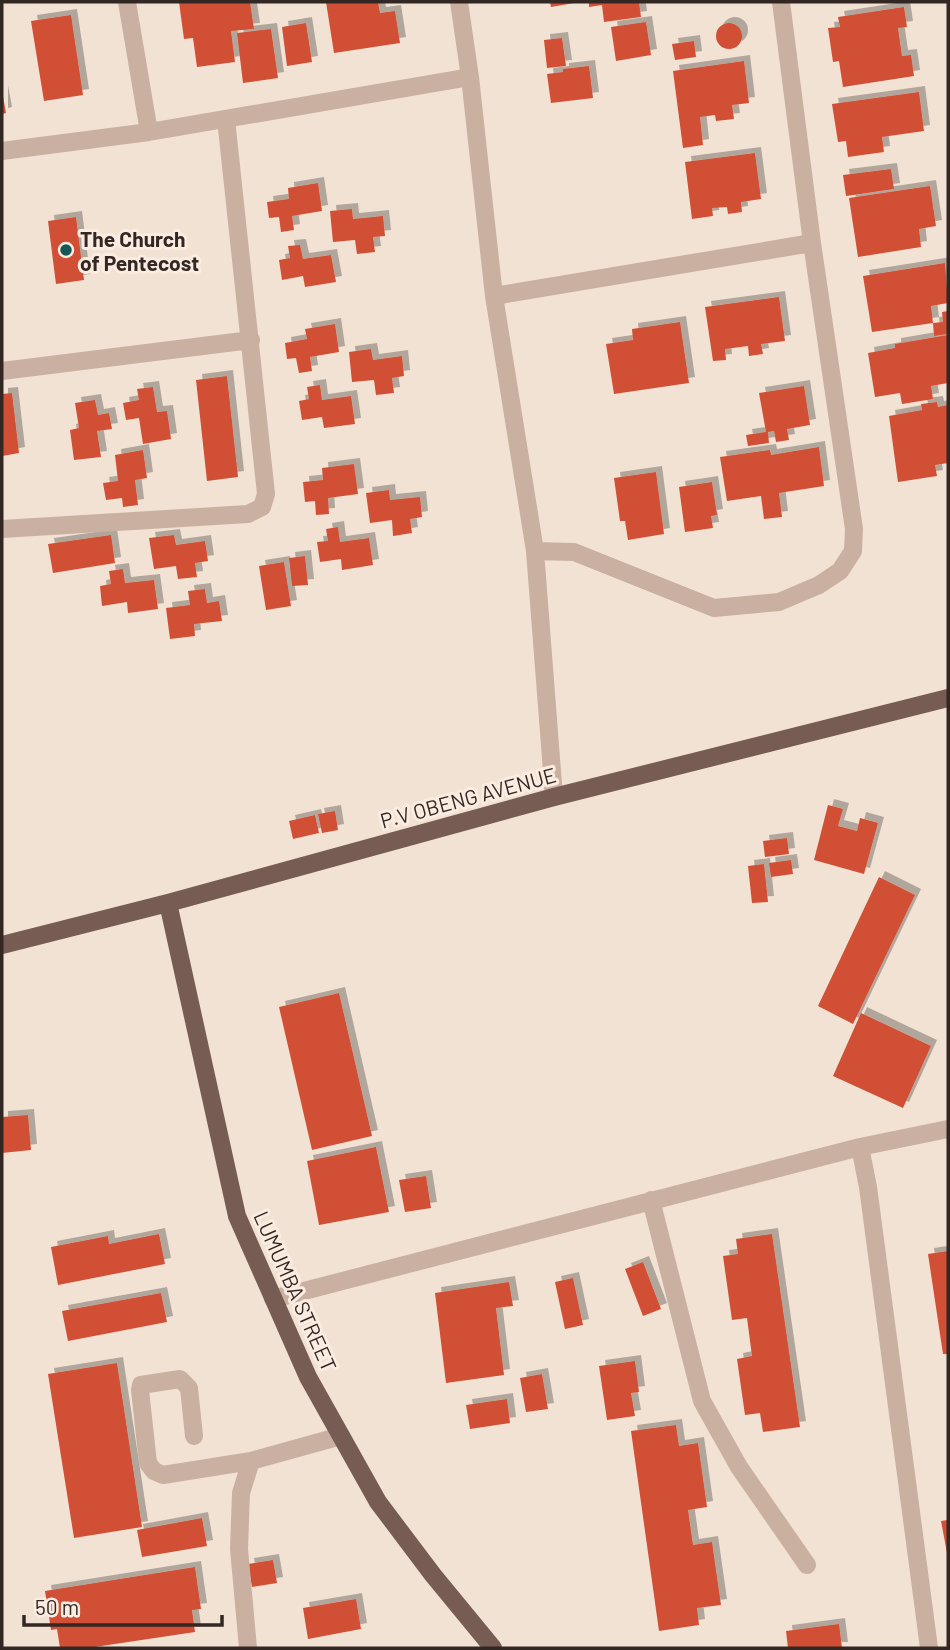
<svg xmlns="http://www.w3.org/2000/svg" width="950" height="1650" viewBox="0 0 950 1650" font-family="Barlow,sans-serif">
	<defs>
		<filter id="shadow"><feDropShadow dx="6" dy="-6" stdDeviation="0" flood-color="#0004"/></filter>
	</defs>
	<rect width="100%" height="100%" fill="#f2e2d4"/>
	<!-- building -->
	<path fill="#d04f34" filter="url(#shadow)" d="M179,2H250L254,29L231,31L235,62L197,67L193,38L184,39Z
		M326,2H378L380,13L395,11L400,43L334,53Z
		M550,2H574V3L551,7Z
		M589,2H639L641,17L604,22L602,5L589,7Z
		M904,7L907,27L898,28L902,56L911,55L914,76L843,87L839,61L833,62L828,28L840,27L838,17Z
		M71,15L83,95L44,101L31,21Z
		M646,22L651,55L616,61L611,27Z
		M306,23L312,62L287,66L282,27Z
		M716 36a13 13 0 1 1 26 0a13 13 0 1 1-26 0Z
		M271,29L278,78L243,83L237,33Z
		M562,38L566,66L547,68L544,40Z
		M694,41L696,57L675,60L672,44Z
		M744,61L749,103L732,105L734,119L716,121L715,115L700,117L703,145L683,148L673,71Z
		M589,66L593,98L551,103L547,74L563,72V69Z
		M2,91L6,113L2,114Z
		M919,92L924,131L882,137L884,152L848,157L846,141L838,142L832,104Z
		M755,153L761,199L741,202L742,212L728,214L727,207L712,208L713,216L692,219L685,162Z
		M891,169L894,189L846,196L843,175Z
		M318,183L322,211L292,216L294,230L281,232L279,217L269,218L267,202L289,199L288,188Z
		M930,186L936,226L919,229L921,247L858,257L849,198Z
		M352,209L353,219L383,216L385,236L373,237L375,252L357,254L355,240L333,242L330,211Z
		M76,217L84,280L56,284L48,221Z
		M300,245L303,259L331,255L336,282L305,287L303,276L282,280L279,260L290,258L288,246Z
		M945,263L948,303L931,306L933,323L872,332L863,276Z
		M779,297L785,341L761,344L763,354L749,356L748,346L725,349L726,360L713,361L705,307Z
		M948,311V334L934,336L933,323L943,322L942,312Z
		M680,322L689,383L614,394L606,344L633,340L632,329Z
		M335,324L339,352L310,357L312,371L299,373L296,358L287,359L285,343L307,339L305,329Z
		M948,335V383L931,386L933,399L902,404L900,393L875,397L868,353L895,348V344Z
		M371,349L373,360L402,356L404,376L392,378L394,393L376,395L374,380L352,382L349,352Z
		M227,376L238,477L207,481L196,380Z
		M320,385L322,400L351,396L355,424L324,428L322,417L302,420L299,401L309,399L307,387Z
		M804,386L810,425L787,429L789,440L776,442L774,431L768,432L769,443L748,446L746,435L766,432L759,393Z
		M153,387L157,412L167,411L171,439L143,444L139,418L126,420L123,403L139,400L137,389Z
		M12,393L19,453L2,456V394Z
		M95,400L98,415L109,413L112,429L97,431L101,457L74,460L70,430L79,428L75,403Z
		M937,402L938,407L948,405V463L935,465L937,476L898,482L889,416L922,410L921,404Z
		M819,447L824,486L779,493L782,517L764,519L761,496L727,501L720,457L770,450L771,455Z
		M143,450L147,478L135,480L138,505L123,507L122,498L106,500L103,483L118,481L115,455Z
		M354,464L358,494L328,498L329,514L316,515L315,501L305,502L303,482L323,480L322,468Z
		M656,472L664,534L628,540L625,521H620L614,478Z
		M712,482L717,515L711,516L713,528L685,532L679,487Z
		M389,490L390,500L420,497L422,517L410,519L412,533L393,536L392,520L370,523L366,493Z
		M338,527L340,542L369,538L373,565L342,570L341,559L320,562L317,542L328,541L326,529Z
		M111,535L115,563L53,573L48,544Z
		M174,535L176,545L205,541L208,561L195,563L197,577L178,579L176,566L154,569L149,538Z
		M305,556L308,585L292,586L289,558Z
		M284,562L291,606L266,610L259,566Z
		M123,569L125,583L154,580L158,609L128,613L127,602L102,606L100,586L111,584L109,571Z
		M205,589L207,603L219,601L222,621L194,624L195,636L170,639L166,608L190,605L188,591Z
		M828,805L843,809L838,826L857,831L860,818L878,823L864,874L814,860Z
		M335,811L338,830L322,833L318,814Z
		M315,815L319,833L293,839L289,821Z
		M787,838L789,854L765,857L763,841Z
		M791,860L793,874L771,877L769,863Z
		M764,864L768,902L752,903L748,866Z
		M879,877L915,895L853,1024L818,1006Z
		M339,993L372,1136L312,1150L279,1007Z
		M861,1013L931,1046L903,1108L833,1076Z
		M28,1115L31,1150L2,1153V1117Z
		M376,1147L389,1212L319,1225L307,1161Z
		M426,1176L431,1208L405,1212L399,1180Z
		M159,1234L165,1264L58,1285L51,1247L108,1236L109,1244Z
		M772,1234L800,1427L763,1432L760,1413L745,1415L737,1359L752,1356L747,1318L732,1320L723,1256L738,1254L736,1239Z
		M948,1251V1354H943L928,1254Z
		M643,1262L661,1309L643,1316L625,1269Z
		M573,1278L583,1325L565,1329L555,1282Z
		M509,1282L513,1306L496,1308L504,1375L446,1383L435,1293Z
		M161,1293L167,1322L68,1341L62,1311Z
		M635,1361L639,1392L631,1393L635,1416L607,1420L599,1366Z
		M117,1363L142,1527L74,1538L48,1374Z
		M542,1374L548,1409L526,1412L520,1378Z
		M507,1399L510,1423L470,1429L466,1405Z
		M676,1425L679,1446L698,1443L707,1507L688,1510L693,1545L712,1542L721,1605L697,1608L699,1625L659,1631L631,1431Z
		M202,1518L207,1546L142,1557L137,1530Z
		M948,1520V1553H947L941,1521Z
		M273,1560L277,1583L252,1587L248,1564Z
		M195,1567L201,1609L192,1610L195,1632L88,1648H60L57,1629L51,1630L45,1591Z
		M356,1599L361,1629L308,1639L303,1608Z
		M839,1624L842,1648H788L786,1631Z"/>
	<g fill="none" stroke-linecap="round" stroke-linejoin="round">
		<!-- minor -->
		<path stroke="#cab0a0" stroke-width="18" d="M127,2L149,132
			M459,2L470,77L494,296L535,551L554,797
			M2,151L149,132L470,77
			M494,296L812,243
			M2,371L251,340
			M2,529L248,514L262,507L266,494L226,119
			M535,551L574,552L714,608L779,602L819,585L840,571L853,551L854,529L812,243L781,2
			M860,1147L868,1187L929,1648
			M651,1200L702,1401L739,1467L807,1565
			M273,1299L860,1147L948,1129
			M194,1436L189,1388L180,1379L141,1385L140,1390L148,1463L154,1471L163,1475L251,1461L341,1436
			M248,1648L239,1549L241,1493L251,1461"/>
		<!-- major -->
		<path stroke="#775c53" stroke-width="18" d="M168,903L237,1216L308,1377L378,1502L433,1575L493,1648
			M2,945L168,903L554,797L948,698"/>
	</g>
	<!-- markers -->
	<circle fill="#175757" stroke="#faece0" stroke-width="2.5" cx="66" cy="250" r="7"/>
	<g text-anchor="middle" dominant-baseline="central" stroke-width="6" stroke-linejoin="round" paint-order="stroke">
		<!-- poi labels -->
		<g font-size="21" font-weight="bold" fill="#332724" stroke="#faece0" text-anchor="start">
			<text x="80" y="238">The Church<tspan x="80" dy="24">of Pentecost</tspan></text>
		</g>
		<!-- street labels -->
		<g font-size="21" fill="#332724" stroke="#faece0">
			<text transform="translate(468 797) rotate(-15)">P.V OBENG AVENUE</text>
			<text transform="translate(296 1291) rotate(66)">LUMUMBA STREET</text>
		</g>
	</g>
	<!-- border -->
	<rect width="950" height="1650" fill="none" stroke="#332724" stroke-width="7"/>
	<!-- scale -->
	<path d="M24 1615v10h198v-10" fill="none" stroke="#332724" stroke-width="3.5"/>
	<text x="35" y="1615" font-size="21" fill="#332724" stroke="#faece0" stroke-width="5" paint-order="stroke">50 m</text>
</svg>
